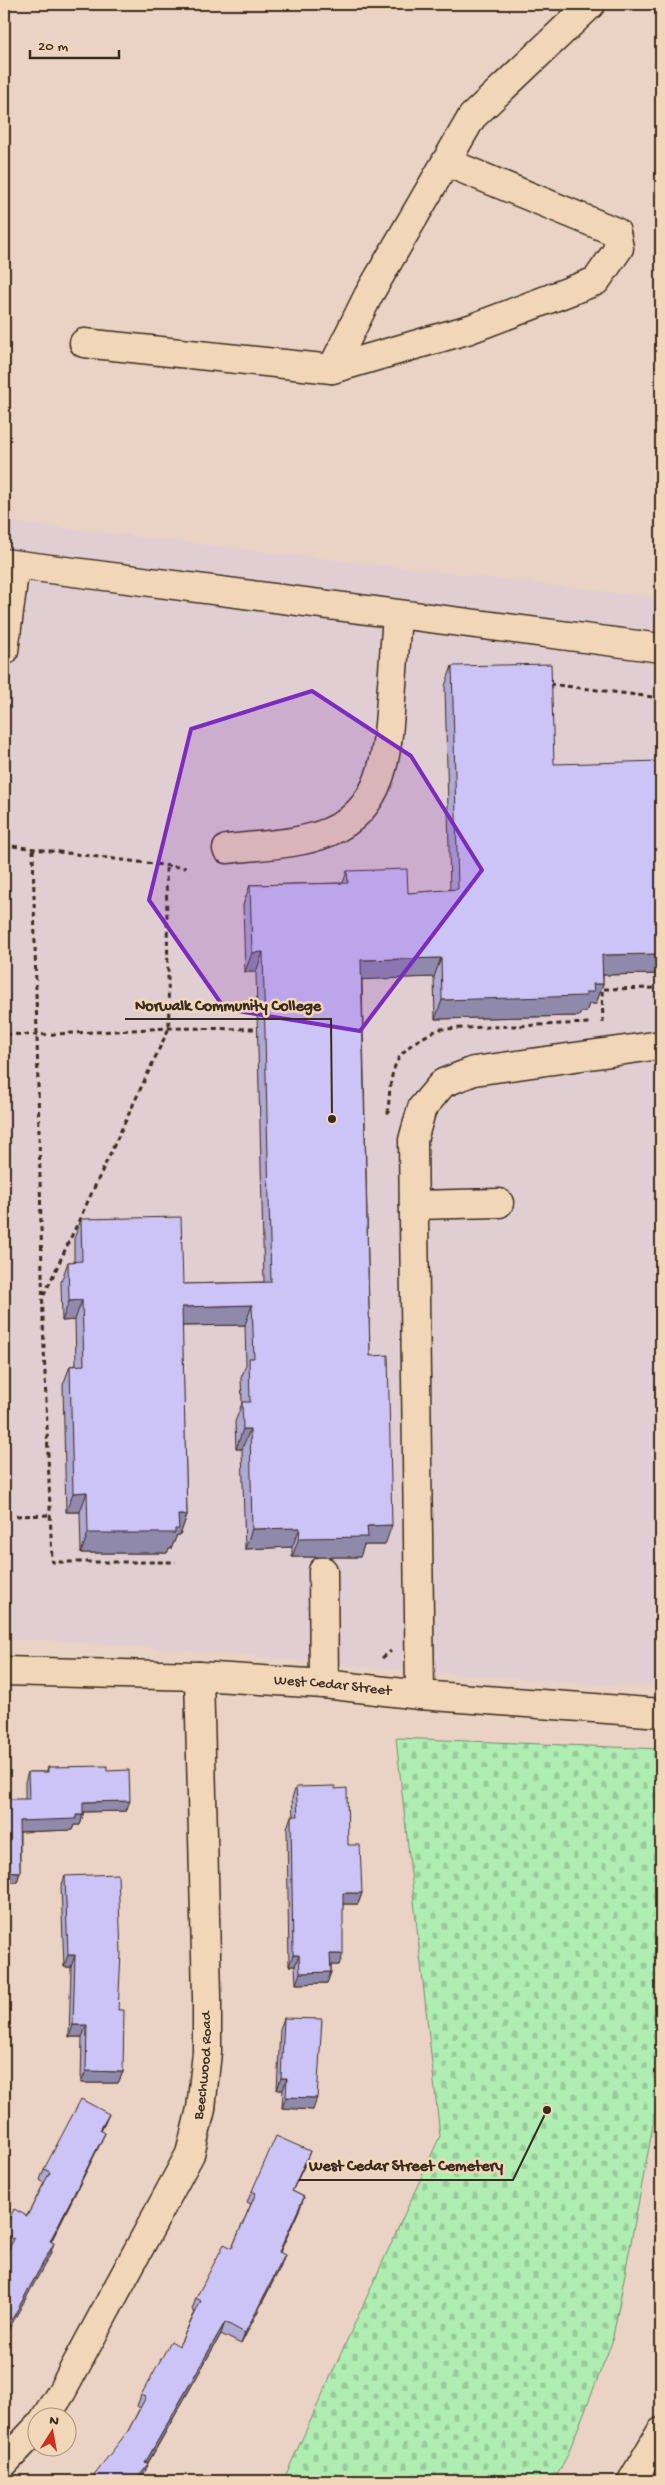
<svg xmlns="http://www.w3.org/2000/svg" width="665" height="2485" viewBox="0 0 665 2485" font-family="'Gochi Hand',sans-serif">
	<defs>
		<pattern id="cemetery-stones" width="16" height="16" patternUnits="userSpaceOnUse" patternTransform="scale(1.25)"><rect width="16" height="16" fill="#afedb3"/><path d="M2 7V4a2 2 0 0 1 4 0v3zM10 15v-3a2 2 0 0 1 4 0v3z" fill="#97cb9a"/></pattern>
	</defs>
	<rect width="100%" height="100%" fill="#ead3c4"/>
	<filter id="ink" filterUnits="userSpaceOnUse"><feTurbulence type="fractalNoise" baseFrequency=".02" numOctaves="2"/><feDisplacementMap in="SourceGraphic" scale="10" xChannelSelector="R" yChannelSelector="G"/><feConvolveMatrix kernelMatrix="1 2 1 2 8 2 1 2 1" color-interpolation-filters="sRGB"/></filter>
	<g filter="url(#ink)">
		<!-- built -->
		<path fill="#e1ced3" d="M4,521L661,598V1686L607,1685L367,1667L245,1655L48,1640H4Z"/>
		<!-- cemetery -->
		<path fill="url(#cemetery-stones)" stroke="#758c68" d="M396,1738L661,1749V2084L612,2342L567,2456L554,2481H283L440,2136Z"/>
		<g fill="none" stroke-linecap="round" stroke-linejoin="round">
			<!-- minor casing -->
			<g stroke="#3b2a1e" stroke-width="31">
				<g id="minor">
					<path d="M84,343L332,369L368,296L472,117L591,4"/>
					<path d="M332,369L470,329L596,281L619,248L616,232L446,162"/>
					<path d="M4,563L661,648"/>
					<path d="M4,651L15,565"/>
					<path d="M227,849C260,845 298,845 329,832C385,808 387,752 391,699C393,671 395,643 397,615"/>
					<path d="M414,1205L499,1203"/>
					<path d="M323,1571L324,1684"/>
					<path id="s1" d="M4,1671L199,1676L324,1684L420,1695L661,1713"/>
					<path d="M420,1695L413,1140L422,1108L443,1083L474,1071L661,1045"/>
					<path id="s2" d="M45,2418L61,2393L190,2154L201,2109L207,2052V1996L199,1676"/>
					<path d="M4,2463L38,2427"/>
					<path d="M632,2481L661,2432"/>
				</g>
			</g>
			<!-- path -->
			<path stroke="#3b2a1e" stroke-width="3" stroke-dasharray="5 4" stroke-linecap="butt" d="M549,684L661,698
				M4,845L186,868
				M33,849L43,1320L52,1562H176
				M603,1023L602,989L661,988
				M6,1034L38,1035L169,1028L257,1029
				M388,1114C391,1066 392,1050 440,1029L589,1023
				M44,1295L169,1028L166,866
				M16,1516L50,1515
				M382,1658L391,1651"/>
			<!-- minor -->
			<use href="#minor" stroke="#f1d7b8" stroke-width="28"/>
		</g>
		<!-- wall -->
		<path fill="#afa9d4" stroke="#3b2a1e" d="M452,666L554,764L661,974L603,975V984L596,1004H589L586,1012H581L579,1016L435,1019L434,977L362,979L370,1356L385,1545H364L360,1557H292V1547L245,1549L242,1449H236L235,1422L242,1403L241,1378L246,1365L245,1325L182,1326L187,1515L180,1535H177L171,1549H169L167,1553H81L80,1512H66L63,1385L70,1366L76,1365L75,1320L62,1321L61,1282L68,1262H74V1239L81,1219L183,1284L264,1282L256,972H245L243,905L250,885L343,883L347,871L408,893L450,890L445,686Z
			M48,1767L107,1771L126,1811L83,1812V1815L80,1825H74L72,1830L20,1832V1872L17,1882H4L25,1799V1782L28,1772H46Z
			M296,1787L348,1845L362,1893L358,1904H343L339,1965H331V1972L327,1983L296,1984L295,1966H289L287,1828L291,1816H293L292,1798Z
			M661,1804V1843L656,1842L660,1808Z
			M65,1876L118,2010L123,2072L118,2083H81L82,2037H69L71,1967H64L61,1887Z
			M284,2018L313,2110L282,2108L283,2090H277L280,2029Z
			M109,2114L101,2131L100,2144L51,2242L50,2255L8,2250L4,2248V2229L27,2216L44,2183L40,2180L44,2169Z
			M306,2162L292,2191L304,2197L300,2208L280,2252L281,2266L241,2344L221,2334L147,2465L143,2476L128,2431L140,2408L137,2406L141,2395L179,2346L195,2312L192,2310L196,2298L232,2248L251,2204L247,2202L252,2191Z"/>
		<!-- shaded-wall -->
		<path fill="#8f89ac" stroke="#3b2a1e" d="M263,952L256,972H245L252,953Z
			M661,954V974L595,975L602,955Z
			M441,958L434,977L354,980L361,960Z
			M593,984H603L596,1004H589L586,1012H581L579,1016L435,1019L442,1000L586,992Z
			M82,1300L75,1320L62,1321L69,1301Z
			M252,1305L245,1325L175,1326L182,1307Z
			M243,1429H250L242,1449H236Z
			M87,1492L80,1512H66L73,1493Z
			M178,1515H187L180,1535H177L171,1549H169L167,1553H81L88,1533Z
			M392,1525L385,1545H364L360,1557H292L299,1538L367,1526Z
			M300,1528L292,1547L245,1549L252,1529Z
			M130,1801L126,1811L79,1812L83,1802Z
			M76,1815H83L80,1825H74L72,1830L16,1832L19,1821Z
			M659,1836L661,1837V1843L656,1842Z
			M4,1871L20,1872L17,1882H4Z
			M343,1893H362L358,1904H339Z
			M330,1954H343L339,1965H326Z
			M68,1955H75L71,1967H64Z
			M293,1955H299L295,1966H289Z
			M331,1972L327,1983L296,1984L300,1973Z
			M73,2025H87L82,2037H69Z
			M86,2071L123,2072L118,2083H81Z
			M281,2078H287L283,2090H277Z
			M286,2097L317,2098L313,2110L282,2108Z
			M109,2114L104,2125L96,2142L100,2130Z
			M105,2133L100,2144L45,2253L50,2241Z
			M310,2151L306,2162L287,2202L292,2191Z
			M304,2197L300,2208L275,2263L279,2252Z
			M54,2243L50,2255L4,2338V2334Z
			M285,2255L281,2266L241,2344L245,2333Z
			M225,2322L221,2334L145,2468L148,2465L143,2476L140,2481H135Z"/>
		<!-- building -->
		<path fill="#ccc4f6" stroke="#3b2a1e" d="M551,664L554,764L661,761V954L602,955L603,984H593L594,992H586V996L442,1000L441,958L361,960L370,1356L388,1355L392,1525L367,1526L368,1537L299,1538L300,1528L252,1529L250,1429H243L242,1402H250L249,1358H254L252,1305L182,1307L187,1515H178L179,1529H175V1533H88L87,1492L73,1493L70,1366L84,1365L82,1300L69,1301L68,1262L82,1261L81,1219L181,1217L183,1284L271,1282L263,952L252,953L250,885L348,883L347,871L407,869L408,893L458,889L452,666Z
			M107,1766V1771L129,1770L130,1801L83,1802V1815H76V1819L19,1821L20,1872L4,1871V1799H29L28,1772H48V1767Z
			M335,1786V1789L347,1788L348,1845H360L362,1893H343V1954H330L331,1972L300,1973L299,1955H293L291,1816H298L296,1787Z
			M661,1808V1837L659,1836Z
			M118,1874L121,1954L118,2010H124L123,2072L86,2071L87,2025H73L75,1955H68L65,1876Z
			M284,2018L322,2019L317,2098L286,2097L287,2078H281Z
			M81,2099L109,2114L100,2130L105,2133L50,2241L54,2243L4,2334V2259L14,2239L4,2234V2229L14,2209L27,2216L50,2172L44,2169Z
			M276,2136L310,2151L292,2191L304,2197L279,2252L285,2255L245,2333L225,2322L145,2463L148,2465L135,2481H89L128,2431L146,2397L141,2395L171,2341L179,2346L201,2301L196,2298L224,2244L232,2248L256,2193L252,2191Z"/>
	</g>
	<!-- marked area -->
	<path fill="#7b2cbf" fill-opacity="0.2" stroke="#7b2cbf" stroke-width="4" stroke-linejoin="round" d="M312,691L411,756L482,870L360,1031L225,1009L149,900L191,729Z"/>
	<g text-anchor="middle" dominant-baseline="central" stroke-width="5" stroke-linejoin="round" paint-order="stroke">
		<!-- street labels -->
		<g font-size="15" fill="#3b2a1e" stroke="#f1d7b8">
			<text stroke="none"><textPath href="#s1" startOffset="329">West Cedar Street</textPath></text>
			<text stroke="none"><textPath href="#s2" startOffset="391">Beechwood Road</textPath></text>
		</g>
	</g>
	<!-- callouts -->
	<path fill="none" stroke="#3b2a1e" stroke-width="2" d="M332 1119L331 1019H125M547 2110L513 2180H299"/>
	<g fill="#3b2a1e" stroke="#f1d7b8" stroke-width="2">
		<circle cx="332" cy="1119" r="5"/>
		<circle cx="547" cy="2110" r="5"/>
	</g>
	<g font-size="16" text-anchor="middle" font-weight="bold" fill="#3b2a1e" stroke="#f1d7b8" stroke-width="5" stroke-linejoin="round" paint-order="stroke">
		<text x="228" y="1010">Norwalk Community College</text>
		<text x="406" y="2170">West Cedar Street Cemetery</text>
	</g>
	<!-- margin -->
	<rect width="665" height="2485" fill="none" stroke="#f1d7b8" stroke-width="20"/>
	<rect x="10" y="10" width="645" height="2465" fill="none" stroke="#3b2a1e" stroke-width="2" filter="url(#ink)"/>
	<!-- north arrow -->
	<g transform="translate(52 2432) rotate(11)"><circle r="24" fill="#f1d7b8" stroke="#a8927a"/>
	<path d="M0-4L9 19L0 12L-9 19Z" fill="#c8321e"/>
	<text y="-8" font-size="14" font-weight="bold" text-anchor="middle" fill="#3b2a1e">N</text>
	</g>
	<!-- scale -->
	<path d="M30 50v8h89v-8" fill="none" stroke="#3b2a1e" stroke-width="2.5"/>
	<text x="38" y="50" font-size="15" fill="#3b2a1e" stroke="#f1d7b8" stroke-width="4" paint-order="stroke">20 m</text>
</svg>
